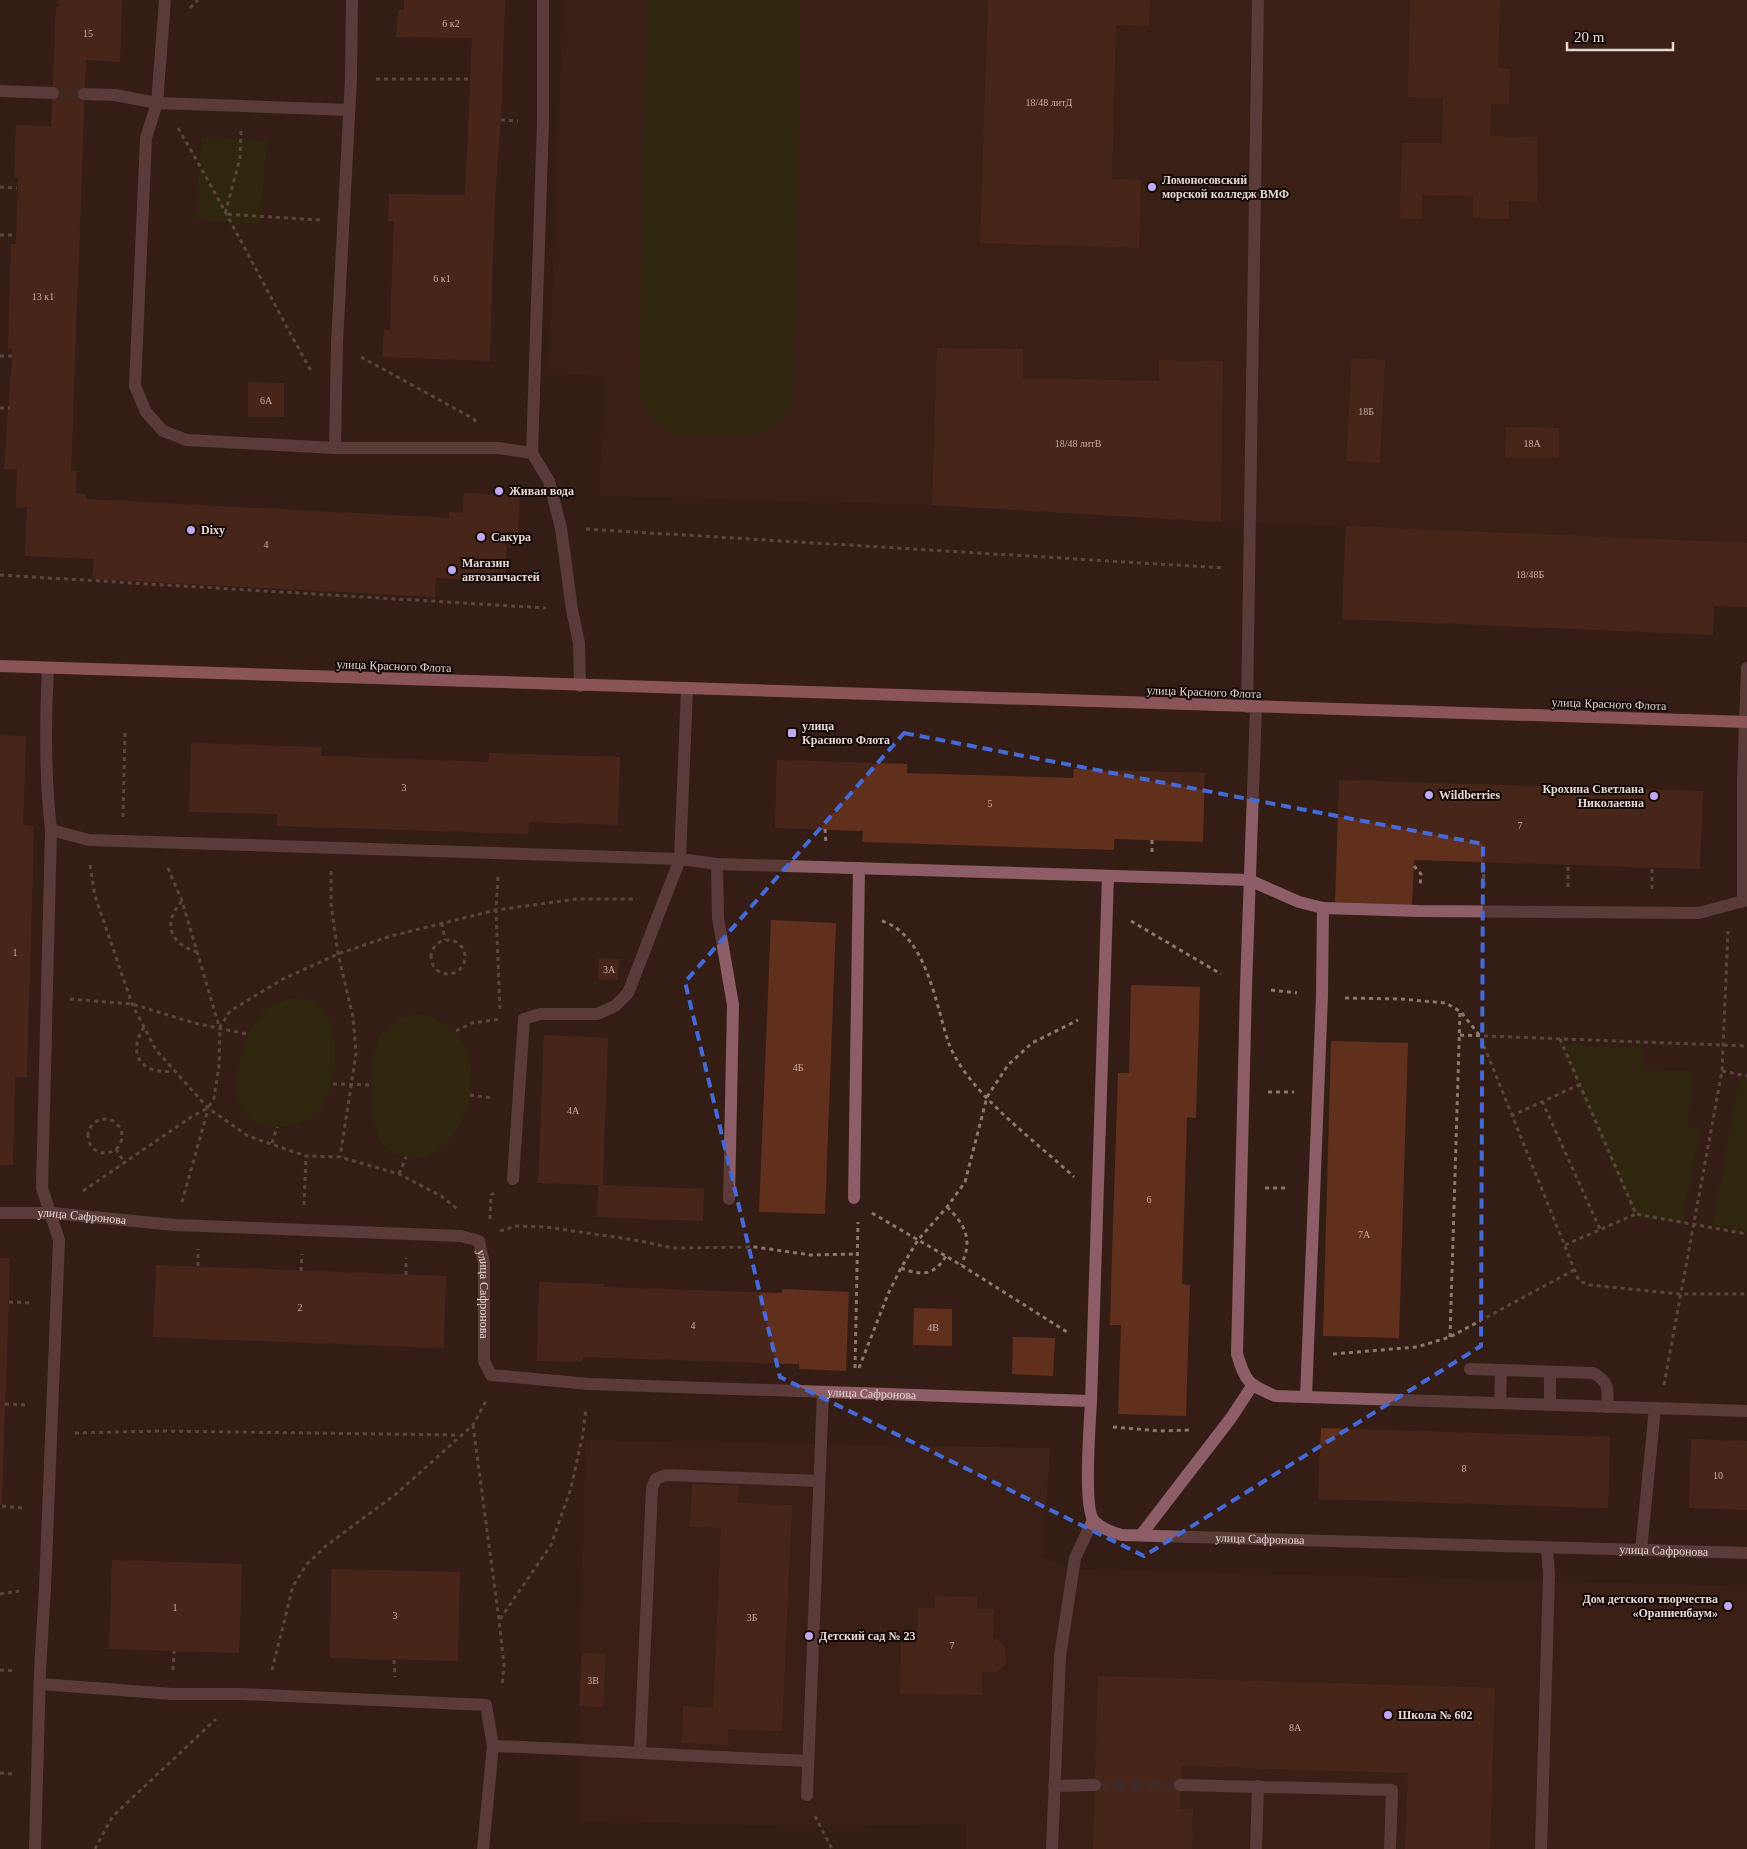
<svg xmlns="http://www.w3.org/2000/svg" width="1747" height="1849" viewBox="0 0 1747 1849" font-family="Georgia,serif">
	<rect width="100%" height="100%" fill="#331d15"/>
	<!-- built -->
	<path fill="#402318" d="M563,0H1747V607L1714,606L1713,635L1342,619L1346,526L1221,522L932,505L599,496L604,376L549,374Z
		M585,1440L1050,1448L1043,1557L1074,1569L1747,1586V1849H967V1824L820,1827L578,1821Z"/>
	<!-- green -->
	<path fill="#293403" d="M647,0H801L793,402L780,422L757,434H670L651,419L639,395Z
		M201,137L266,141L261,224L197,220Z
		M298,997C304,999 311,999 316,1002C345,1019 339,1098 314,1116C305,1123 292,1125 282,1127C266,1128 255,1124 245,1113C224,1091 245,1030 264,1012C273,1003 286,1000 298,997Z
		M413,1013C513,1026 468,1172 405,1157C395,1154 385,1150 380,1140C370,1120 368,1056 380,1036C388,1023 400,1019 413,1013Z
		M1559,1044L1643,1048V1069L1694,1071L1687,1125L1701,1128L1682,1224L1634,1217Z
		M1740,1078L1747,1079V1232L1712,1226Z"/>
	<!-- building -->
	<path fill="#61301d" d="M59,0H122L120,62L86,60L71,471H77L76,493L86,494V499L449,518V512L463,513L464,493L520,495L518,533L507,532L505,582L436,578L435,597L92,579L94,559L25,556L27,507H16L17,469H4L12,356V349L8,348L11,244H16L18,178H14L16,125L51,126L56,7H58Z
		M404,0H505L501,120L495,196L490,361L382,357L384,330H390L394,221H388L389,194L465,195L472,38L396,37L398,10H404Z
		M988,0H1150L1149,26L1116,25L1112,179L1141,180L1139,248L980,243Z
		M1410,0H1500L1498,68L1510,69L1509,104H1491L1490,136L1538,137L1537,202L1509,201V219L1473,218V196L1422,195V219L1400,218L1402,143H1442L1443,98L1408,97Z
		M937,348L1023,349V378L1159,381V360L1223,361L1221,522L932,505Z
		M1352,359L1385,360L1380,463L1346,461Z
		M248,382L284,383V417H248Z
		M1506,427L1559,428V458H1505Z
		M1346,526L1747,543V607L1714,606L1713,635L1342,619Z
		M0,735L26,736L23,825L34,826L27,1077H15L13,1165H0Z
		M191,743L322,747L321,756L488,762L489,753L620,757L618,825L529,822L528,834L346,828L277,826V814L189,812Z
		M777,760L907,764V773L1073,778L1074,769L1205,773L1203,842L1114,839V850L862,842L863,831L775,828Z
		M1339,780L1703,791L1700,869L1414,860L1412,906L1335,903Z
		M771,920L836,923L825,1214L759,1212Z
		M599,958L619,959L618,980L598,979Z
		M1131,985L1200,987L1196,1118L1187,1117L1182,1284L1190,1285L1186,1416L1118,1414L1121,1325H1110L1112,1255L1118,1073H1129Z
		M544,1035L608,1038L603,1185L704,1189L703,1221L597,1217L598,1185L538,1183Z
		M1331,1041L1408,1043L1399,1338L1323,1336Z
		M0,1258H10L2,1505H0Z
		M156,1265L446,1276L444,1348L153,1337Z
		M539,1282L604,1284V1287L782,1293V1289L849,1292L846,1371L799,1369V1364H793L583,1357L582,1362L537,1361Z
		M914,1308L952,1309V1346L913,1345Z
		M1013,1337L1055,1338L1053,1376L1012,1374Z
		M1321,1428L1610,1437L1608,1508L1318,1499Z
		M1691,1439L1747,1441V1510L1689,1508Z
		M692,1484L739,1486L738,1503L792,1505L782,1731L728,1729V1745L682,1743L683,1706L713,1708L721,1528L690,1527Z
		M112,1560L242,1564L239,1653L109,1649Z
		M331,1569L460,1572L458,1661L330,1658Z
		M935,1596L977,1597V1609H994L993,1639L998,1640L1005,1648L1006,1664L997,1672H982V1695L900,1694L901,1643H917L918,1608H935Z
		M582,1653L606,1654L603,1707L579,1706Z
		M1098,1676L1495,1688L1490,1849H1405L1408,1773L1182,1766L1180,1809H1193L1192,1849H1093Z"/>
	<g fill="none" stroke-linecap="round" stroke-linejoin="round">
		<!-- minor-tunnel -->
		<path stroke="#4e3931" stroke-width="12" stroke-dasharray="12 6" stroke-linecap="butt" d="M53,93L84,94
			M1095,1785H1180"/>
		<!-- path -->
		<path stroke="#8a7770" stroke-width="3" stroke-dasharray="4 4" stroke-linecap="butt" d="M190,8L198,0
			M376,79H470
			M501,120L518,121
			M178,128C225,208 266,290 311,371
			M241,131L240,158L225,214L320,220
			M0,187L17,188
			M0,235H16
			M0,356H12
			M361,357L474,419L477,423
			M0,408H10
			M586,529L1224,568
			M0,575L546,608
			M123,817L125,731
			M825,829L826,844
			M1152,840V852
			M90,865L95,896L132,1004L156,1050L208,1108L248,1136L306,1156L340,1157L399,1174L441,1196L459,1210
			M1414,866L1421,874L1420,887
			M168,868L182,901L219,1026
			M331,871V904L338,954L353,1017L356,1054L340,1157
			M498,877L496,910L500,1010
			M1484,886V862
			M1568,887V865
			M1652,889V867
			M182,901C162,923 170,944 197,952
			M882,921C927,935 936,1007 949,1044C968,1093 1036,1141 1074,1177
			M1131,921L1221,974
			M442,923L445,940
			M431 957a17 17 0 1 1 34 0a17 17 0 1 1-34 0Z
			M1271,990L1297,993
			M1345,998L1401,999L1446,1003L1461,1012L1480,1036L1579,1281L1590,1285L1679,1294H1747
			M70,999L132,1004L194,1023L247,1034
			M144,1027C126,1055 143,1075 173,1071
			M456,1031L472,1023L501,1019
			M1460,1035L1747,1046
			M1560,1039L1636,1214L1747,1234
			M1722,1071L1747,1076
			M333,1084L372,1085
			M1268,1092H1294
			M470,1095L494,1098
			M1542,1101L1600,1229
			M1511,1116L1581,1084
			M88 1136a17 17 0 1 1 34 0a17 17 0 1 1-34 0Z
			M272,1143L277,1127
			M116,1149L124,1162
			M399,1174L406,1157
			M1265,1188H1289
			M83,1191L191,1117L208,1108L214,1098L219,1066L220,1027L230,1011L283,979L338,954L391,936L496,910L577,899H637
			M182,1202L208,1109
			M304,1205L306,1156
			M947,1207C966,1225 973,1241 961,1265
			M872,1213L961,1265L1067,1332
			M490,1219L491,1195L494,1193
			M500,1231L516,1226L546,1227L635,1240L673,1248L755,1247L811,1255L858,1254
			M1565,1245L1636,1214
			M198,1266V1249
			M901,1268C921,1276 934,1276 946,1256
			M301,1271L302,1254
			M406,1275V1258
			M9,1302L33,1303
			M1450,1337L1460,1013
			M1333,1354L1417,1347L1450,1337L1574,1270
			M855,1368L858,1222
			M859,1368L888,1294L901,1268L918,1240L947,1207L965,1182L987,1097L1008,1065L1032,1043L1078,1020
			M1664,1385L1722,1071L1728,931
			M5,1404L27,1405
			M473,1425L499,1620L504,1665L502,1687
			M1113,1427L1160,1431L1191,1430
			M75,1433L159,1431L459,1435
			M2,1506L23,1508
			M0,1594L19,1591
			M500,1619L551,1545L571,1488L583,1434L586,1408
			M394,1660L395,1677
			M0,1670L14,1671
			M173,1670L174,1651
			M272,1670L293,1586L307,1564L327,1545L396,1494L473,1425L487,1399
			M0,1773L12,1774
			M815,1816L832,1849
			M95,1849L112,1817L216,1719"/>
		<!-- minor -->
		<g stroke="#8d5e67" stroke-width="12">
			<path d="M165,0L157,103L146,138L135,386L146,412L163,431L187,440L335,448H498L532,453"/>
			<path d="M543,0V122L532,453L549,481L561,528L572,610L579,643L580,686"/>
			<path d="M0,91L53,93"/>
			<path d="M84,94L115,95L157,103L349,110"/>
			<path d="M335,448L337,343L351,78L352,0"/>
			<path d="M1247,707L1258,0"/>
			<path d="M1256,707L1246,987L1237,1354C1246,1383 1248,1384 1275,1396L1747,1411"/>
			<path d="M51,830L89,840L121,841L680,859L717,864L1249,880L1299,902L1323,908L1419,911L1699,913L1747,900"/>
			<path d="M717,864L718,918L733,1005L729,1199"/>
			<path d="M1743,900V780L1747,668"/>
			<path d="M513,1179L524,1019L540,1014H597L615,1006L628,993L680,859L687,689"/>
			<path d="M854,1198L859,868"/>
			<path id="s1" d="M0,1213H52L175,1225L461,1236L479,1241L484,1263V1361L491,1375L589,1384L1091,1401C1090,1422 1083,1508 1094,1521C1102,1529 1112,1532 1122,1535L1747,1553"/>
			<path d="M1470,1369L1593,1373C1610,1382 1608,1390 1607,1407"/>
			<path d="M1306,1397L1322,996L1323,908"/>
			<path d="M1091,1401L1108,876"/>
			<path d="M1500,1403L1501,1370"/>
			<path d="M1550,1405V1372"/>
			<path d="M1141,1535L1231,1418L1252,1386"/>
			<path d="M1641,1550L1655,1408"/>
			<path d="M41,1684L172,1694H242L486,1705L493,1746L483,1849"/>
			<path d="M493,1746C598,1750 703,1757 808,1761"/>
			<path d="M640,1751L652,1488L656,1479L666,1475L819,1481"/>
			<path d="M1180,1785L1392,1790L1390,1849"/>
			<path d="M1054,1786L1095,1785"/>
			<path d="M807,1795L823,1392"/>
			<path d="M35,1849L40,1671L45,1588L59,1240L42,1188L51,830C45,776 45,722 48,668"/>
			<path d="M1052,1849L1060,1656L1075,1558L1093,1520"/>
			<path d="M1256,1849L1258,1786"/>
			<path d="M1541,1849L1549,1575L1547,1548"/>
		</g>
		<!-- major -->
		<path stroke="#f797ab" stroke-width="12" d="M0,666L1747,722"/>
	</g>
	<!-- marked area -->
	<path d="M0 0H1747V1849H0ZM904,733L1483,844L1481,1346L1144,1556L780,1377L685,982Z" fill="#331d15" fill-opacity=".55" fill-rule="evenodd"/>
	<path fill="none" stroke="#4569d7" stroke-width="4" stroke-dasharray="10 6" stroke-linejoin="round" d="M904,733L1483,844L1481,1346L1144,1556L780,1377L685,982Z"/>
	<!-- markers -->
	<g fill="#c1a8f3" stroke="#140a07" stroke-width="2">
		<circle cx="1152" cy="187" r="5"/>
		<circle cx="499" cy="491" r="5"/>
		<circle cx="191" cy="530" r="5"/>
		<circle cx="481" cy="537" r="5"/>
		<circle cx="452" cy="570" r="5"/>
		<rect x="787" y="728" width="10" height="10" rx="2.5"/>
		<circle cx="1429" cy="795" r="5"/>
		<circle cx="1654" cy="796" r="5"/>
		<circle cx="1728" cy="1606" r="5"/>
		<circle cx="809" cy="1636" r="5"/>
		<circle cx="1388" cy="1715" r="5"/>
	</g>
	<g text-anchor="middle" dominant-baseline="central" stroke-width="4" stroke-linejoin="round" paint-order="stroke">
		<!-- number labels -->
		<g font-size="10" fill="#c5ada4">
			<text x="451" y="23">6 к2</text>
			<text x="88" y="33">15</text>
			<text x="1049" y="102">18/48 литД</text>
			<text x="442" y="278">6 к1</text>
			<text x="43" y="296">13 к1</text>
			<text x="266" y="400">6А</text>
			<text x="1366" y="411">18Б</text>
			<text x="1078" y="443">18/48 литВ</text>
			<text x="1532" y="443">18А</text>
			<text x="266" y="544">4</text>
			<text x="1530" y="574">18/48Б</text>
			<text x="404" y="787">3</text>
			<text x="990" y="803">5</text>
			<text x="1520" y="825">7</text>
			<text x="15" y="952">1</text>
			<text x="609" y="969">3А</text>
			<text x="798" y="1067">4Б</text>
			<text x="573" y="1110">4А</text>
			<text x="1149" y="1199">6</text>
			<text x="1364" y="1234">7А</text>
			<text x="300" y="1307">2</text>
			<text x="693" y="1325">4</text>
			<text x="933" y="1327">4В</text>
			<text x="1464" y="1468">8</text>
			<text x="1718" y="1475">10</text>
			<text x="175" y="1607">1</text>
			<text x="395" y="1615">3</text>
			<text x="752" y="1617">3Б</text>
			<text x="952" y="1645">7</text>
			<text x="593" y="1680">3В</text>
			<text x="1295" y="1727">8А</text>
		</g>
		<!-- poi labels -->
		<g font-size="12" font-weight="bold" fill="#e6d7d1" stroke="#140a07" text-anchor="start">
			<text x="1162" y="180">Ломоносовский<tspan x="1162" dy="14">морской колледж ВМФ</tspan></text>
			<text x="509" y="491">Живая вода</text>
			<text x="201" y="530">Dixy</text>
			<text x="491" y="537">Сакура</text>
			<text x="462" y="563">Магазин<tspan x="462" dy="14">автозапчастей</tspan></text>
			<text x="802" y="726">улица<tspan x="802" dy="14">Красного Флота</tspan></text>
			<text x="1644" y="789" text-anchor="end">Крохина Светлана<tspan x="1644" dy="14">Николаевна</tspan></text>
			<text x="1439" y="795">Wildberries</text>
			<text x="1718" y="1599" text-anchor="end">Дом детского творчества<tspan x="1718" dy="14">«Ораниенбаум»</tspan></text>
			<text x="819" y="1636">Детский сад № 23</text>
			<text x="1398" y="1715">Школа № 602</text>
		</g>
		<!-- street labels -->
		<g font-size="12" fill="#e6d7d1" stroke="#140a07">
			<text transform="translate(394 666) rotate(2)">улица Красного Флота</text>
			<text transform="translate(1204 692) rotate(2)">улица Красного Флота</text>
			<text transform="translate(1609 704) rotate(2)">улица Красного Флота</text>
			<text stroke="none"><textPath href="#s1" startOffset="82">улица Сафронова</textPath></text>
			<text stroke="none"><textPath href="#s1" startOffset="534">улица Сафронова</textPath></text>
			<text stroke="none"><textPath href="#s1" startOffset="998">улица Сафронова</textPath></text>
			<text stroke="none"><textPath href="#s1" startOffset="1508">улица Сафронова</textPath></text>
			<text stroke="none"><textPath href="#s1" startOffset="1912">улица Сафронова</textPath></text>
		</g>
	</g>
	<!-- scale -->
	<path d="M1567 42v8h106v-8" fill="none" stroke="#e6d7d1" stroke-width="2.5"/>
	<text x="1574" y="42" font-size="15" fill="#e6d7d1" stroke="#140a07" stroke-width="4" paint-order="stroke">20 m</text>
</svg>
